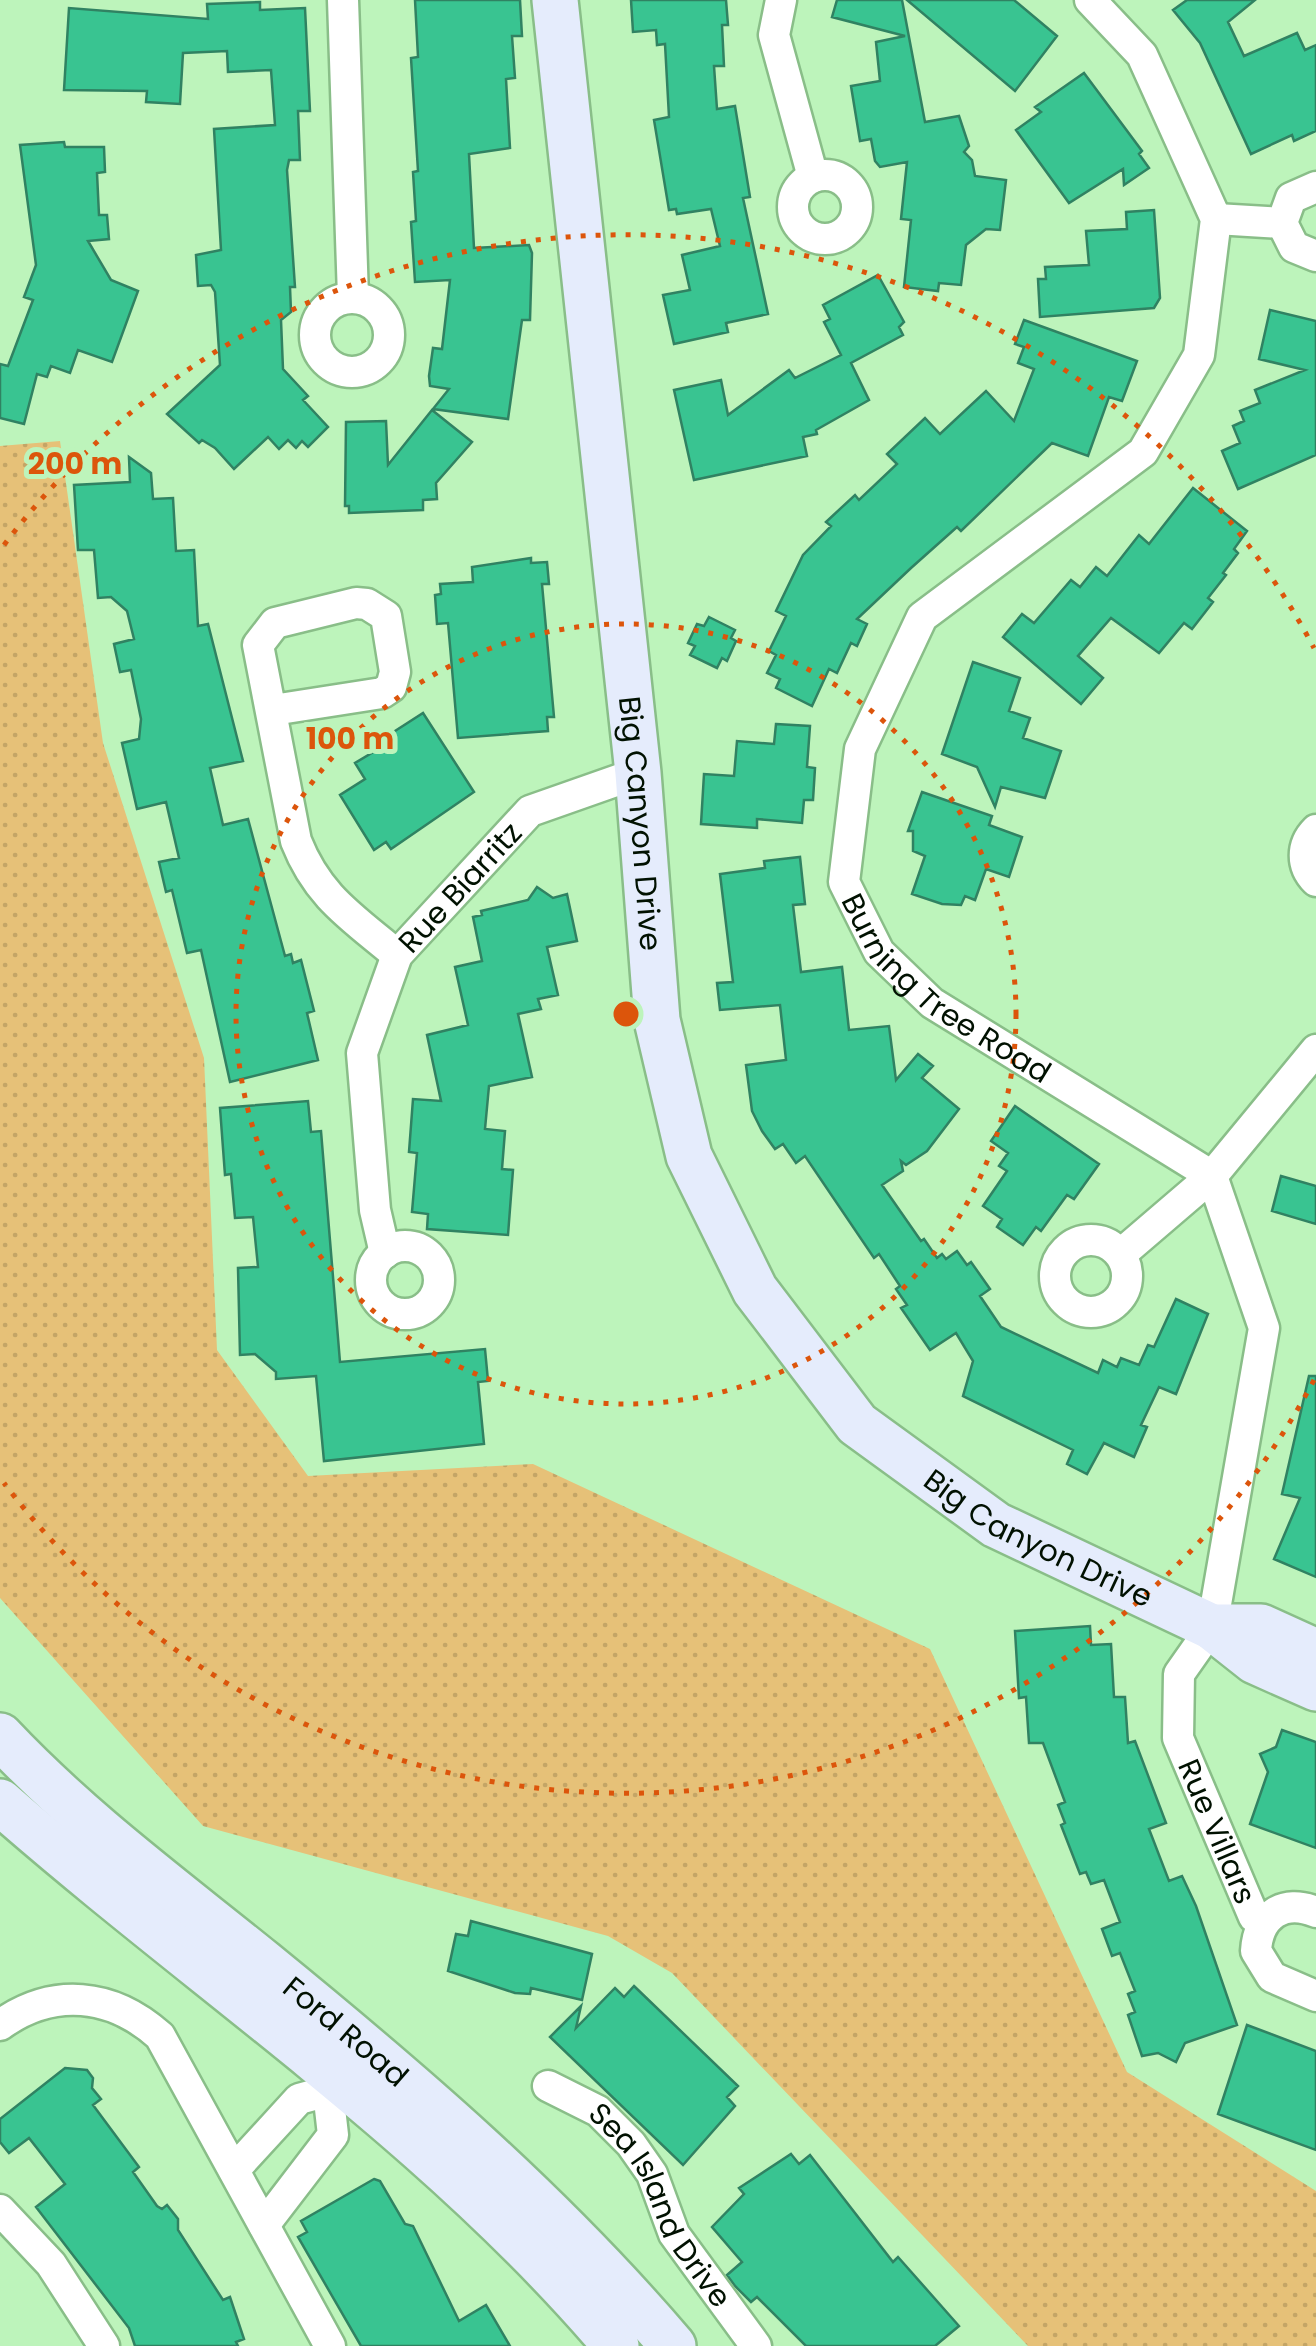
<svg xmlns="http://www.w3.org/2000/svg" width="1316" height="2346" viewBox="0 0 1316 2346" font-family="Poppins,sans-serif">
	<defs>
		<pattern id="green-dots" width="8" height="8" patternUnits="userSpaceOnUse" patternTransform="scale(2.5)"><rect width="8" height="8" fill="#e6c178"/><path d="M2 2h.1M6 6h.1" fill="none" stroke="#c4a566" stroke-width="1.8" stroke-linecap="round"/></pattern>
	</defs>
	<rect width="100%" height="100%" fill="#bdf4bb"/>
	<!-- green -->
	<path fill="url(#green-dots)" d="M60,441L103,743L204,1058L217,1350L308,1476L533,1464L930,1649L1127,2072L1316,2191V2346H1028L672,1973L608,1936L203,1826L0,1598V446Z"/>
	<!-- building -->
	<path fill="#39c491" stroke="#308262" stroke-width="2.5" d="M415,0H520L522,36H512L515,78L506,79L510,148L469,154L474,248L529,245L532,253L530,320H522L508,419L433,409L449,389L430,386L429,376L433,348L442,349L450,280L415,282L411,222L416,221L413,172L418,171L411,58L418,57Z
		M631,0H726L728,25H722L724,66H714L717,109L735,106L750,197L743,198L768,314L726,323L728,332L674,344L663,295L690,290L682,255L720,246L711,209L677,214L676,209L669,210L654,120L669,117L665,44L657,45L656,30L633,32Z
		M837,0H902L925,122L959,116L969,146L964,152L972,160L975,176L1006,180L1000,230L986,229L966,245L961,285L939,283L938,291L904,287L911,220L901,219L907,162L880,167L875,161L871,139L860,141L851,86L880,81L876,42L905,36L832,17Z
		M907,0H1014L1057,36L1015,91Z
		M1187,0H1255L1228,22L1244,56L1297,33L1305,50L1316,45V131L1294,141L1292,135L1251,154L1200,43L1173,10Z
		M260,2V10L305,8L310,111H298L300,160H289L287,170L295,287H290L291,312L281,320L283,369L308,396L303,400L328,427L308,447L302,441L296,448L288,440L279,449L268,437L234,469L215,448L202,440L199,443L167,414L220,365L215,292L211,285L198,286L196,255L221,250L214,129L275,125L271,70L228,72L227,51L183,53L180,104L146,102L147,91L64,90L69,8L208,19L207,4Z
		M1084,73L1142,151L1139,154L1149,168L1124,185L1123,169L1069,203L1016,130L1041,112L1035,107Z
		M64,142L65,147H104L105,172L97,173L99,215H107L109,239L88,241L111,280L138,291L112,362L78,350L70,373L51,366L47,377L37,374L24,424L0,418V364L8,366L33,300L24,297L36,265L20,145Z
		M1154,210L1160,298L1154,308L1040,317L1038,279H1046L1045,267L1089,265L1086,231L1127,229L1126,212Z
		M878,275L904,322L899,327L903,335L851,363L869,400L816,430L817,434L803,437L807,456L694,480L674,390L721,380L728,415L789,370L795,378L841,355L824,322L830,319L823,305Z
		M1270,310L1316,321V455L1238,489L1222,451L1240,443L1233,426L1244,421L1240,411L1260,403L1255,390L1305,370L1259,359Z
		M1024,320L1137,361L1122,401L1109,397L1088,456L1052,443L961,531L957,527L911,568L857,619L867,624L857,646L851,643L837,673L829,669L812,706L776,688L780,679L767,673L776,655L769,651L786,616L776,611L803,555L831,526L826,522L855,495L859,500L897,464L887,454L925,418L940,434L986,391L1014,421L1034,369L1018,363L1024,347L1015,344Z
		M432,410L472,442L436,483L437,499L423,500V510L349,513V506H345L346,422L386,421L388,465Z
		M129,457L151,473L153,499L173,498L176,551L194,550L198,626L208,624L243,761L210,768L223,825L248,819L285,956L291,954L293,963L301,960L314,1011L307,1013L318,1060L230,1082L201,950L187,953L172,890L166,892L159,862L179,858L166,802L137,809L122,743L139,739L141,719L131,670L120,672L114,644L134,639L127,611L111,597L98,598L94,550H78L74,485L130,482Z
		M1193,488L1247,531L1234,549L1238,553L1223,573L1226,575L1208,598L1213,602L1192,629L1184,623L1159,653L1111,618L1078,656L1103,678L1081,704L1003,637L1022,614L1034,623L1071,580L1080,587L1096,567L1107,576L1139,535L1149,544Z
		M531,558V563L547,562L549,584H542L554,717H547L548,731L458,738L448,623L437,624L435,595L441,594L440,584L473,582L472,567Z
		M709,617L735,630L731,638L736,641L727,661L722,658L717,668L690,655L695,646L688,643L697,624L704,626Z
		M973,662L1020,678L1009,711L1030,718L1023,738L1061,751L1045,798L1001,787L995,807L977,767L942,754Z
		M423,713L474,792L391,849L386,842L374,850L340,795L365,779L355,763L385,745L381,740Z
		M776,724L810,726L807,767L815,768L813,800H804L802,823L757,819V828L701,824L704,774L734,776L737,741L774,744Z
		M922,792L992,816L989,825L1022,837L1009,877L986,869L975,900L965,896L961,905L942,904L912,894L925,856L913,851V831H908Z
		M800,857L805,904L793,905L801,972L842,967L849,1030L889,1026L896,1080L918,1054L933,1066L922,1078L959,1109L927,1151L906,1165L901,1161L903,1171L882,1185L921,1241L924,1239L937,1258L942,1254L946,1259L957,1251L967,1265L971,1262L990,1289L980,1296L1001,1327L1098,1373L1103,1360L1117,1367L1121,1358L1139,1365L1148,1345L1154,1347L1176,1299L1208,1314L1176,1394L1159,1387L1141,1425L1147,1427L1134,1457L1104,1443L1087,1474L1067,1464L1073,1450L963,1396L973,1361L956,1333L930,1350L901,1308L907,1305L896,1289L900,1286L879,1254L874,1258L805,1156L796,1163L783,1144L775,1149L762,1131L752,1111L746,1065L786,1060L780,1005L720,1010L717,983L733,982L720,874L765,868L764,861Z
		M537,887L553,898L567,894L577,941L547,947L558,995L538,999L541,1009L518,1014L532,1077L489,1086L485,1129L505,1131L502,1169L513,1170L508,1235L427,1229L428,1214L412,1212L417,1153L409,1152L413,1099L441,1101L427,1035L468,1025L455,967L482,961L473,917L482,915L481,911L528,900Z
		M308,1101L311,1132L321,1131L340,1362L485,1349L488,1381L478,1382L484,1444L324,1461L316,1376L276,1379V1372L255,1354L240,1355L238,1268L258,1267L253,1217L235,1218L231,1174L225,1175L220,1108Z
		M1015,1106L1099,1164L1074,1199L1067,1195L1041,1231L1036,1227L1023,1245L997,1227L1002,1219L983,1206L1007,1171L999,1166L1008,1153L991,1141Z
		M1281,1176L1316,1186V1224L1272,1211Z
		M1309,1376H1316V1577L1274,1559L1300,1498L1282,1494Z
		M1090,1626L1091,1645L1111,1644L1114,1697H1125L1128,1743L1135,1741L1166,1823L1149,1829L1169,1881L1182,1876L1196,1906L1237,2025L1185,2043L1176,2062L1158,2053L1142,2056L1128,2015L1135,2012L1128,1994L1135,1991L1120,1953L1112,1956L1102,1929L1120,1922L1104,1880L1091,1884L1086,1872L1080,1874L1061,1825L1065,1823L1058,1805L1065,1802L1043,1743H1029L1026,1697L1019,1698L1015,1631Z
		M1282,1730L1316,1742V1848L1250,1824L1268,1772L1260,1754L1276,1747Z
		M471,1921L592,1954L582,2000L531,1988L530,1994L515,1993L448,1971L456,1934L468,1936Z
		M634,1986L738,2086L727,2097L735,2106L683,2165L550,2037L581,2006L576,2028L615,1988L624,1997Z
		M1247,2025L1316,2051V2150L1218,2114Z
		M65,2068L87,2070L93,2078L92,2088L101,2099L93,2105L139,2167L133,2172L157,2206L162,2209L167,2205L178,2219V2230L223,2300L230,2297L244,2339L236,2342L238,2346H135L129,2328L36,2207L65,2184L29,2138L9,2153L0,2142V2119Z
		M791,2154L799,2164L810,2155L893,2262L898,2257L959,2326L935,2346H806L757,2297L751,2302L735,2286L727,2275L742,2262L712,2227L744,2194L739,2188Z
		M374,2179L380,2181L405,2224L413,2226L459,2321L486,2305L510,2346H361L298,2237L307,2232L301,2221Z"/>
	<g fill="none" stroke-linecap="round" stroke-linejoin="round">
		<!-- street casing -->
		<g stroke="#89be88" stroke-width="35">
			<g id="street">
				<path d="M343,0L353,297"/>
				<path d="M781,0L774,35L813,177"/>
				<path id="s1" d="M1090,0L1142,55L1216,219L1199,355L1143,452L922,617L860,749L844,882L879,952L932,1003L1212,1176L1264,1328L1212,1627L1179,1674L1178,1738L1254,1917L1263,1922"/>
				<circle cx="825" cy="207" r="32"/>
				<path d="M1316,187L1291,198L1282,223L1294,247L1316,256"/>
				<path d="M1216,219L1282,223"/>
				<circle cx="352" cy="335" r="37"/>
				<path d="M273,710L382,693L391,687L395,672L386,616L367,604L356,603L275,623L258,645L296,841C318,897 352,917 397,955"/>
				<path d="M1316,830C1301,845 1301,866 1316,881"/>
				<circle cx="1091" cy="1276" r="36"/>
				<circle cx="405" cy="1280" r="34"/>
				<path id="s2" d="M385,1253L375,1210L362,1053L397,955L530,811L638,773"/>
				<path d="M1121,1254L1212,1176L1316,1050"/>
				<path d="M1316,1912C1283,1898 1258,1916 1256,1951L1272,1977L1316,1996"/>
				<path d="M0,2025C53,1987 112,1993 160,2036L330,2346"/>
				<path id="s3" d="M548,2086L598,2111L631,2144L652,2174L674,2234L756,2346"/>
				<path d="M234,2170L299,2099L328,2091"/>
				<path d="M0,2210L51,2264L104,2346"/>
				<path d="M264,2225L333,2135L328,2091L345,2067"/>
			</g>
		</g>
		<!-- secondary casing -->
		<g stroke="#89be88" stroke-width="50">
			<g id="secondary">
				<path id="s4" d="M555,0L638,773L657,1020L689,1156L755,1290L857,1424L996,1525L1212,1627L1255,1661L1316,1688"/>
				<path d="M1212,1627H1261L1316,1652"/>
				<path id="s5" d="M0,1736C80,1821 174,1890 264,1963C410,2082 551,2203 673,2346"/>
				<path d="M0,1802C206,1983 438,2135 616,2346"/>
			</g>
		</g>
		<!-- street -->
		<use href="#street" stroke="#fff" stroke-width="30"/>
		<!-- secondary -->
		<use href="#secondary" stroke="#e5ecfc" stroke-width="45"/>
	</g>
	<!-- distance rings -->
	<g fill="none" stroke="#dc550b" stroke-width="5" stroke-dasharray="5 10">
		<circle cx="626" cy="1014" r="390"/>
		<path d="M1314 1380A779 779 0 0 1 4 1483M4 545A779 779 0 0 1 1314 648"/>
	</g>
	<g text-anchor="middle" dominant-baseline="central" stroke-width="10" stroke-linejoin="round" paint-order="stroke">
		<!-- street labels -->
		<g font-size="30" fill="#011101" stroke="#bdf4bb">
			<text stroke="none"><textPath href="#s4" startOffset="828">Big Canyon Drive</textPath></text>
			<text stroke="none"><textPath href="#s2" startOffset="398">Rue Biarritz</textPath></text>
			<text stroke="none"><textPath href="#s1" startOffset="1212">Burning Tree Road</textPath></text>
			<text stroke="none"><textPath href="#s4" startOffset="1698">Big Canyon Drive</textPath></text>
			<text stroke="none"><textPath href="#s1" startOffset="2228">Rue Villars</textPath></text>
			<text stroke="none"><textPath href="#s5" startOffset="455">Ford Road</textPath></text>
			<text stroke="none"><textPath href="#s3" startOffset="170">Sea Island Drive</textPath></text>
		</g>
	</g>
	<circle cx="626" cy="1014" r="15" fill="#dc550b" stroke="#bdf4bb" stroke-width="5"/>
	<g font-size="30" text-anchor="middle" font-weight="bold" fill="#dc550b" stroke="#bdf4bb" stroke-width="10" stroke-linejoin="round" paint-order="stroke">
		<text x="75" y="474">200 m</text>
		<text x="350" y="749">100 m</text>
	</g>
</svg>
